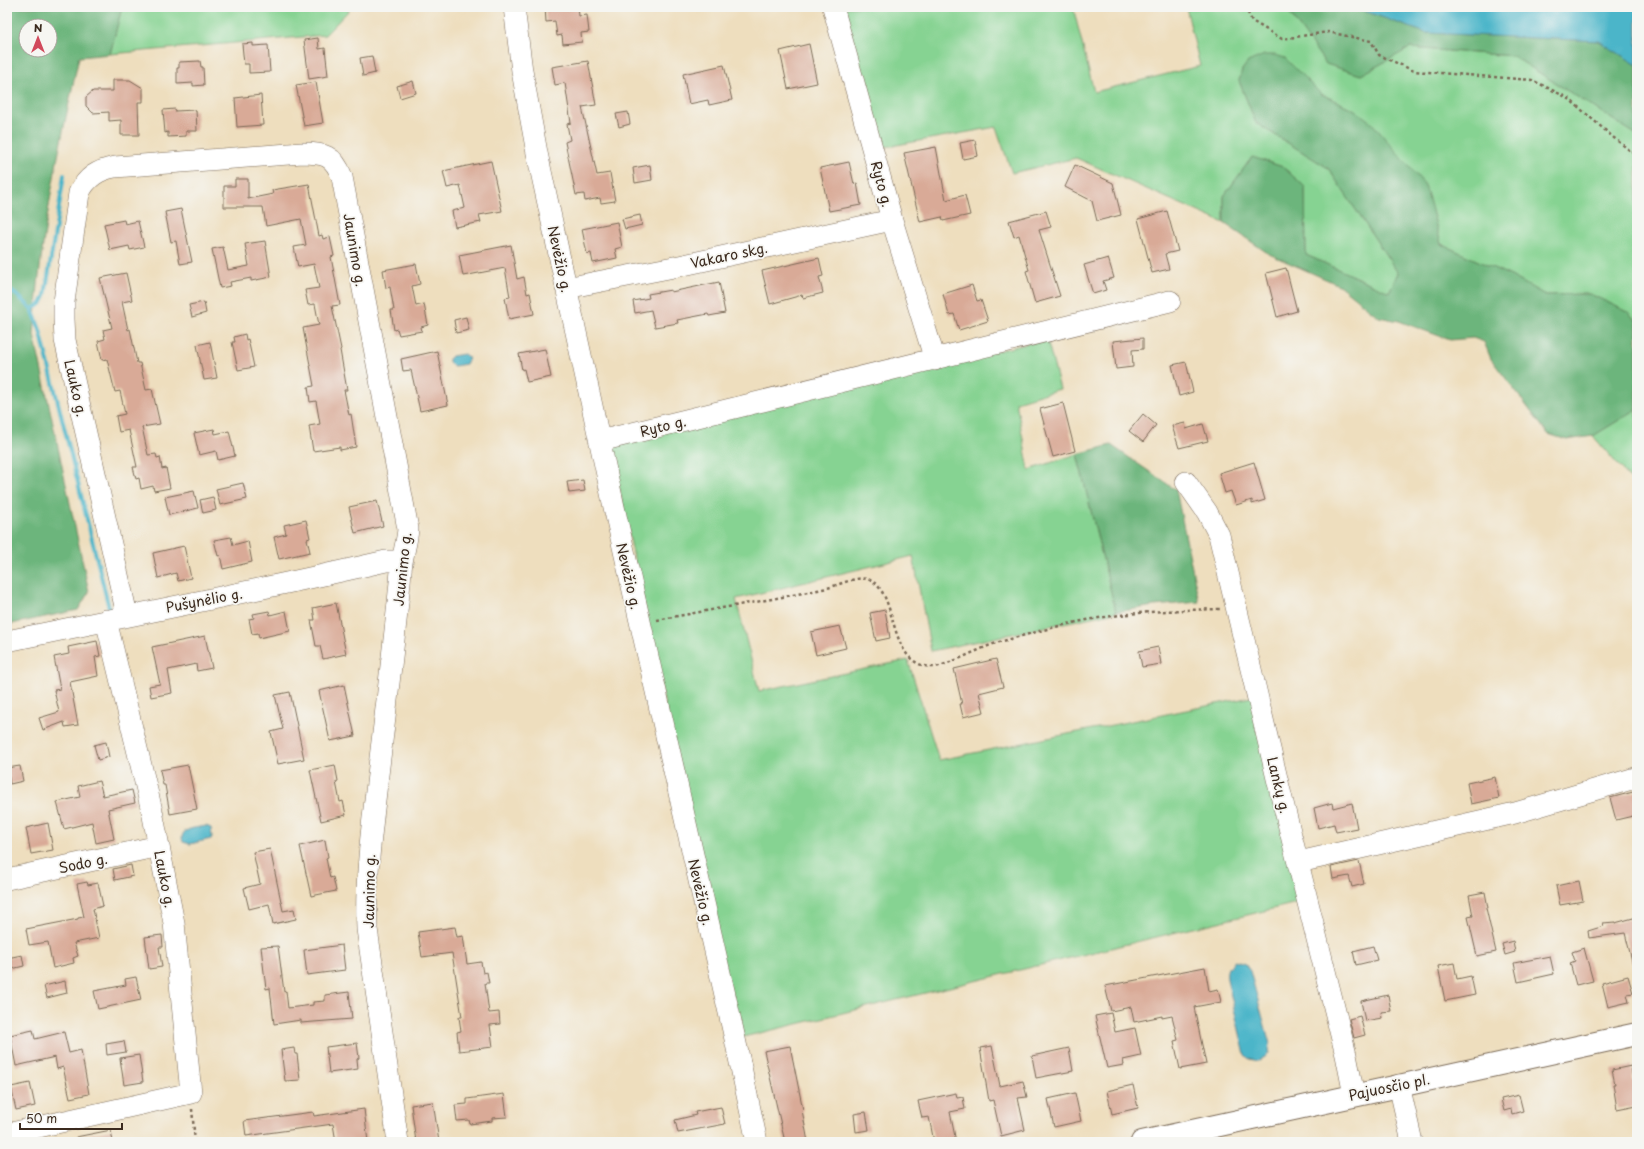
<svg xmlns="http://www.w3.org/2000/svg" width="1644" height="1149" viewBox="0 0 1644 1149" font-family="'Playpen Sans',sans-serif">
	<rect width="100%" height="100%" fill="#f6f6f2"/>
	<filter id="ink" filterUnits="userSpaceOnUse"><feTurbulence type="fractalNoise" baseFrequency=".025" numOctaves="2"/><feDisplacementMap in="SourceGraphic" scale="8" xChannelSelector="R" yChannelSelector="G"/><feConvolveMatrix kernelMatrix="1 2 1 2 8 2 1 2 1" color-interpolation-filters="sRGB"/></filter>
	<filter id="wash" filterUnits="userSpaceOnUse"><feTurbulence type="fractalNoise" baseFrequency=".012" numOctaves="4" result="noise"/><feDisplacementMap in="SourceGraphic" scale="16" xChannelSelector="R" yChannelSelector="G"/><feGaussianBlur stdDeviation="0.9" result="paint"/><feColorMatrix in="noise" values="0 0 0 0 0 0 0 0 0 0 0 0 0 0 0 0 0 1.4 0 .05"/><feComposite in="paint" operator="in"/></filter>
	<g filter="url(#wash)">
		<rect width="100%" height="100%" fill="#eedebe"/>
		<!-- green -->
		<path fill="#86d392" stroke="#607e58" d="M122,7H352L325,35L110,54Z
			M841,7H1073L1094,92L1200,66L1186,7H1285L1326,64L1361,75L1409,48L1513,56L1637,135V322L1628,312L1590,294L1545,295L1511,276L1441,244L1425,185L1355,110L1321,94L1285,58L1248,62L1242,70L1239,81L1256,123L1328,168L1398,273L1389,292L1306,255L1305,187L1283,167L1252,157L1224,196V223L1076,158L1012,173L996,127L880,148Z
			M1047,339L1060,389L1016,402L1029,470L1077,454L1116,612L931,651L913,556L736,599L759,691L908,660L939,760L1261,695L1301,902L735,1039L610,444Z
			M1637,409V487L1593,436Z"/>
		<!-- forest -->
		<path fill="#6cb57c" stroke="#54704d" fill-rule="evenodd" d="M7,7H122L110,54L79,57C59,148 39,241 34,335L89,592L78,610L7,625ZM26,26H50V50H26Z
			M1285,7H1353L1426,33L1599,41L1637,65V135L1513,56L1410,48L1361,75L1326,64Z
			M1264,55H1275L1285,58L1321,94L1355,110L1371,122L1425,185L1441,244L1511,276L1545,295L1590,294L1628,312L1637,322V409L1593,436L1567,440L1548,434L1491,359L1484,342L1473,338L1450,340L1399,321L1379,317L1339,285L1269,254L1224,223V196L1252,157L1283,167L1305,187L1306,255L1389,292L1398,273L1328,168L1256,123L1239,81L1242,70L1248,62Z
			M1111,445L1176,490L1199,602L1154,606L1116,612L1077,454Z"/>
		<!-- water -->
		<path fill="#4bb5c9" stroke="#437074" d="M1353,7H1637V65L1599,41L1426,33Z
			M464,354L469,358L466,364L454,366L449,363V359L452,356Z
			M206,826L211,828L212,837L211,839L190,844L183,842C178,828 196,828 206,826Z
			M1235,961L1245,964L1250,971L1270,1044L1269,1054L1259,1061L1249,1059L1245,1055L1227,979C1226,971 1227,966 1235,961Z"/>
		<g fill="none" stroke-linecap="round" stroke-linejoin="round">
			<!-- stream -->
			<path stroke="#4bb5c9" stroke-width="4" d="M7,289L18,296L32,309L40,330L109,608
				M32,309L41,304L45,296L64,175"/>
		</g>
		<g id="blocks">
			<!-- building -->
			<path fill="#d9aa97" d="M545,7H578L579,16L587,15L589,32L581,33L582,42L563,44L562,35L557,36L555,21L546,22Z
				M318,38L319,49L325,48L328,76L309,79L304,40Z
				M253,43V46L268,45L270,72L249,73V64H244L242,44Z
				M809,44L817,83L788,89L780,51Z
				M372,56L375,73L363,76L360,58Z
				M200,61L201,67H203L204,85L193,86V83L177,84V68H179V62Z
				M588,61L596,105L582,107L597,175L610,173L615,201L601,203L600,198L585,201L584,194L576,195L565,142L570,140L567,124L571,123L565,83L555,85L552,67Z
				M724,65L732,100L709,105L708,100L689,104L683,74Z
				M113,80H130L143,88V102H138L139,135H121V120L109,121V112L93,113L86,106V97L93,91H113Z
				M413,81L416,93L400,98L397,86Z
				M316,82L323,123L304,126L296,85Z
				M261,95L263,125L237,127L235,98Z
				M175,109V111L196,110L197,131H186V136L168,137V132L165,133L163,110Z
				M628,112L630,124L619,127L616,114Z
				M975,140L978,156L963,159L960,143Z
				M936,147L946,200L965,195L970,215L943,221L942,217L920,222L904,153Z
				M491,161L502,211L479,215L481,222L455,227L452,211L465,208L460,185L447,188L443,171Z
				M849,162L854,184L857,183L861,205L829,211L820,168Z
				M650,165L652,180L635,183L633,168Z
				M1075,165L1113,183L1121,215L1097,221L1092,201L1065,187Z
				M235,179H248V199L273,194L272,190L309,184L319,236L322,235L323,239L330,237L334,256L331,257L340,305L332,306L341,349L340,350L347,390H344L349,415L351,414L356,447L340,450V447L313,451L309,426L320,424L316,401L310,402L308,387L314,386L303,328L319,325L315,304L308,305L305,290L319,288L314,264L298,267L294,247L306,245L301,219L266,226L263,207H224V186H235Z
				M181,209L192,262L180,264L176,241L171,242L165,212Z
				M1046,211L1051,227L1039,230L1060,296L1035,303L1026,271L1029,270L1019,235L1014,237L1009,221Z
				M1167,211L1178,251L1165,254L1169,269L1152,273L1138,219Z
				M640,215L642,225L625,229L622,219Z
				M124,220L125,224L138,221L144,247L130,250L129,246L110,250L104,224Z
				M617,222L622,247L615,249L617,258L593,263L591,253L587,254L582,229Z
				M265,241L271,277L251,281V278L230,282L231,286L220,288L212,249L223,247L228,270L249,266L245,244Z
				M511,245L517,279L524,277L527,294L530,293L534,314L509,319L505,298L510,297L505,268L463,276L459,255Z
				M819,258L823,276L819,277L823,293L803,298L802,295L770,304L762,271Z
				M1108,258L1114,278L1103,281L1106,290L1093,294L1084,265Z
				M416,264L420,284L412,286L416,306L424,304L428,325L421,327L422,331L399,335L397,329L394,330L391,310H394L390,287L386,288L383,270Z
				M1286,268L1297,311L1277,317L1266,273Z
				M126,273L132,300L122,302L128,330L130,329L137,363H140L146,390L152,389L160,424L142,427L148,455L156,454L157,458L160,457L162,469L166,468L170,488L154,491L153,486L141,489L139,478L136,479L133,467H137L129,430L119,432L116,416L125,414L120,391L115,392L107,359L102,360L98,341L105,339L103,330L112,328L100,278Z
				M719,282L725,313L709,316L708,314L677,320L678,323L655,327L651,310L635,313L633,301L649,298L648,294L671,290V292Z
				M972,285L977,301L981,300L988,321L959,330L954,314L949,315L943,294Z
				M204,302L206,313L192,317L189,305Z
				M466,317L469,330L456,333L454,320Z
				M245,334L246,340L248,339L254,367L238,370L232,342H235L234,337Z
				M1143,338V349L1132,350L1133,367L1116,369L1113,341Z
				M210,342L217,378L204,380L197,345Z
				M545,349L551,377L527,382L524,369L522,370L519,354Z
				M437,351L448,405L420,411L411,370L403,371L401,359Z
				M1186,362L1193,392L1179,396L1172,365Z
				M1063,403L1075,451L1053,457L1040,409Z
				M1143,414L1156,425L1143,442L1129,431Z
				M1185,423L1186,429L1203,424L1208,441L1179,448L1172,426Z
				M214,429L215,434L229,431L235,456L218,460L216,451L199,455L194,433Z
				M1254,462L1265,500L1252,504V500L1236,505L1231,491L1225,493L1219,473Z
				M583,480L585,491L569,493L567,482Z
				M243,483L247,499L220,505L216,489Z
				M194,491L198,508L169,515L165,497Z
				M213,497L216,510L203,513L200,500Z
				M377,501L383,526L355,533L349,507Z
				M306,520L310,538L307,539L310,552L279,559L274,537L286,534L284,525Z
				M231,537L233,545L248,541L252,562L223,569L220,555L218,556L214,540Z
				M184,546L191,578L178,581L176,573L158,578L153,553Z
				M336,603L346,654L323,659L320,646H316L311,620H315L313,608Z
				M885,610L890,638L876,641L870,613Z
				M269,611L270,615L286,611L290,631L259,638L258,633L252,634L249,619L254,618L253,614Z
				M840,626L846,648L816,655L811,632Z
				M205,636L212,668L197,671L196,664L168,670L172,693L151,697L149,686L160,684L152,647Z
				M97,641L100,656L95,657L98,676L70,682L78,725L65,727L64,722L43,730L39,718L59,712L54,690L60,689L54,657L69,654L68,647Z
				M1158,647L1161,664L1142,667L1139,651Z
				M996,659L1003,687L979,693L984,712L963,717L960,704H962L954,669Z
				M344,685L355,736L330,741L319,691Z
				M290,692L304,759L278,764L271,732L283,729L275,695Z
				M106,742L109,757L98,760L94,745Z
				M188,765L197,809L170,814L165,785H163L160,770Z
				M335,765L338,781L336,782L340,802L343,801L346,815L321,821L310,770Z
				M20,766L23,781L10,784L7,768Z
				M1495,777L1499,798L1471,804L1467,783Z
				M99,781L103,796L132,790L135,803L108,809L114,839L96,843L92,822L64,829L57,802L80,797L78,786Z
				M1637,791V815L1616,820L1610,798Z
				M1332,803L1333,808L1352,803L1357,828L1336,832L1334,824L1318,828L1314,808Z
				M48,823L53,850L31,854L26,828Z
				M325,840L328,857L326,858L330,878L333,877L336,891L311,896L300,846Z
				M270,849L283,911L294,909L296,919L273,924L269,904L249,909L244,888L260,884L253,852Z
				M1359,861L1364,884L1352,887L1349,876L1333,879L1331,867Z
				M131,865L133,876L115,880L113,869Z
				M1579,881L1583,901L1560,905L1556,886Z
				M87,882L88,885L98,883L103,906L93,909L99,938L74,943L78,956L73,958L74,963L53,968L48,942L29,945L26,929L78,919V918L84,917L77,884Z
				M1485,892L1488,908H1486L1496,952L1477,956L1468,917L1473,916L1469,895Z
				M1637,917V964L1633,965L1625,933L1589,938L1588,931L1604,926L1603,923L1615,922V923Z
				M455,927L457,937L463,936L467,964L481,962L483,973L487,972L489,983H485L489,1013L499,1012L500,1024L490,1025L493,1047L459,1051L457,1032L461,1031L459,1017H462L452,953L422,957L418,932Z
				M162,935L163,947H159L162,967L149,969L145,937Z
				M1513,941L1515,952L1505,955L1502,944Z
				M342,945L345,970L307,975L304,950Z
				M278,946L284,992L286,991L288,1008L313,1005V1002L325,1001V995L349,992L352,1019L301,1023V1020L274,1024L270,988L266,989L261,947Z
				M1373,946L1377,960L1356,965L1353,951Z
				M1584,948L1593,981L1576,985L1570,963L1575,961L1572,952Z
				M22,955L24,966L7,970V958Z
				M1550,956L1554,974L1518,982L1514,963Z
				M1454,963L1457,979L1471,976L1475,995L1445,1001L1438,966Z
				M1205,967L1209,991L1218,989L1221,1002L1194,1007L1206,1064L1180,1069L1174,1041L1178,1040L1172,1016L1162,1018V1016L1134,1022L1131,1007L1111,1011L1105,986Z
				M1628,976L1633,993L1627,994L1629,1002L1608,1007L1602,983Z
				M136,977L141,1000L98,1009L94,991L126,985L125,979Z
				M65,981L67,993L47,998L44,986Z
				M1388,995L1391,1011L1381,1012L1382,1018L1365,1021L1361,1001Z
				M1111,1013L1115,1032L1135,1028L1141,1056L1123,1060L1124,1065L1107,1068L1095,1016Z
				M1360,1016L1365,1035L1354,1038L1349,1019Z
				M33,1030L35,1039L64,1032L69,1053L81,1050L89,1094L70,1098L63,1067L57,1069L55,1057L16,1066L10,1035Z
				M124,1041L126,1052L107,1055L106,1044Z
				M357,1043L359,1058L357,1059L358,1069L329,1073L326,1047Z
				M790,1046L803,1110H802L808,1142H785L764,1051Z
				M992,1046L1000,1086L1023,1081L1027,1097L1018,1098L1025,1130L1001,1136L993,1100L989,1101L980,1048Z
				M294,1048L295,1054H297L300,1080L285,1081L281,1050Z
				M1069,1048L1073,1071L1036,1078L1032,1056Z
				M139,1055L143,1082L124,1085L120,1058Z
				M1631,1066L1633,1080H1637V1105L1617,1109L1613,1084H1615L1612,1070Z
				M30,1083L35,1106L16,1110L11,1087Z
				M1133,1085L1138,1108L1112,1114L1107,1091Z
				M956,1093L957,1098L963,1097L965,1109L950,1112L956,1142H934L929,1117L922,1118L918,1101Z
				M1075,1093L1081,1121L1054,1127L1048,1099Z
				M504,1094L507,1117L492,1118V1121L470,1124L469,1120L457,1121L455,1105L467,1104V1099Z
				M1519,1095L1523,1111L1512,1114L1511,1109L1504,1111L1501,1099Z
				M433,1102L439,1142H416L411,1105Z
				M721,1107L725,1124L678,1133L675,1120L696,1115L695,1112Z
				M364,1109L368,1142H336L333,1124L246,1136L244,1121L313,1112L314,1116Z
				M866,1112L869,1130L856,1132L854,1114Z
				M111,1130L113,1142H76V1137Z"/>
		</g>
	</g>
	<g filter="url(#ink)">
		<use href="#blocks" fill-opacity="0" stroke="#7a6956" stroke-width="1"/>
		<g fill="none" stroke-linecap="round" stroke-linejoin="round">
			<!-- minor casing -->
			<g stroke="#7a6956" stroke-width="22">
				<path id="minor" d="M514,7L522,71L537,153L614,507L735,1039L757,1142
					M833,7L892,220L935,360
					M566,288L679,266L892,220
					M600,441L1170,301
					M1186,482L1207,512L1219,535L1280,791L1346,1055L1354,1095
					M127,615L65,340L64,319V302L79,193C87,177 98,170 115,167L302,153C324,153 334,155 342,177L408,529C407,543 402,556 401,571C395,639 386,707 378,775C372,826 365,877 367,929L398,1142
					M7,641C133,615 260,590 386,561H402
					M1299,862L1515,813L1635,778
					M7,879L159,846
					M1399,1085L1412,1142
					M7,1134L191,1093L174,923L152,811L106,620"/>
			</g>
			<!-- major casing -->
			<g stroke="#7a6956" stroke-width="24">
				<path id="major" d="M1142,1142L1637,1034"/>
			</g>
			<!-- path -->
			<path stroke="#7a6956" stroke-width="2.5" stroke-dasharray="3 3" stroke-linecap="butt" d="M1245,7L1252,21L1282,39L1328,32L1371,41L1379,55L1414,71L1532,80L1568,98L1614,138L1637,156
				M657,620C714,609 771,600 827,588C839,585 856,576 867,579C901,589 884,668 935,667C940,666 946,664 950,662C968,656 984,646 1003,641C1029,634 1056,626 1082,621C1128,612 1174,610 1220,609
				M192,1109L195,1142"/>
			<!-- minor -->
			<use href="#minor" stroke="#fff" stroke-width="21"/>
			<!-- major -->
			<use href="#major" stroke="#fff" stroke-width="22"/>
		</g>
	</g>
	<g text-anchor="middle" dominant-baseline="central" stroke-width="3.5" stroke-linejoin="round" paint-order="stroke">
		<!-- street labels -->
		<g font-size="14" fill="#3b2a1e" stroke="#f6f6f2">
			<text transform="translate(882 184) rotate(75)">Ryto g.</text>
			<text transform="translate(355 250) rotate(80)">Jaunimo g.</text>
			<text transform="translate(729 255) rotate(-12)">Vakaro skg.</text>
			<text transform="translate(560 259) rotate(78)">Nevėžio g.</text>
			<text transform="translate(76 388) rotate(77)">Lauko g.</text>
			<text transform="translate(663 426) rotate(-14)">Ryto g.</text>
			<text transform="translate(402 569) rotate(-84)">Jaunimo g.</text>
			<text transform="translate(629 576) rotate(77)">Nevėžio g.</text>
			<text transform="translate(204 600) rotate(-11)">Pušynėlio g.</text>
			<text transform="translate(1279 785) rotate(76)">Lankų g.</text>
			<text transform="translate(83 863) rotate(-12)">Sodo g.</text>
			<text transform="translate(165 879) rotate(79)">Lauko g.</text>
			<text transform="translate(369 891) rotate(-89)">Jaunimo g.</text>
			<text transform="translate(701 892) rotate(77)">Nevėžio g.</text>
			<text transform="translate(1389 1087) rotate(-12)">Pajuosčio pl.</text>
		</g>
	</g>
	<!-- margin -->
	<rect width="1644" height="1149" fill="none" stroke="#f6f6f2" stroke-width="24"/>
	<!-- north arrow -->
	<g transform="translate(38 38)"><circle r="19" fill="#f6f6f2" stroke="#aba49d"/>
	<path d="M0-3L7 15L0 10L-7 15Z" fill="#d1495b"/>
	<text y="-6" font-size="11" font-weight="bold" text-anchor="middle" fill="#3b2a1e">N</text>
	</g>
	<!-- scale -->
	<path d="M20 1123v6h102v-6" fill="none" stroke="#3b2a1e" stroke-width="2"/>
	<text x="26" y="1123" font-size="12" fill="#3b2a1e" stroke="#f6f6f2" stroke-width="3" paint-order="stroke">50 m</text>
</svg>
